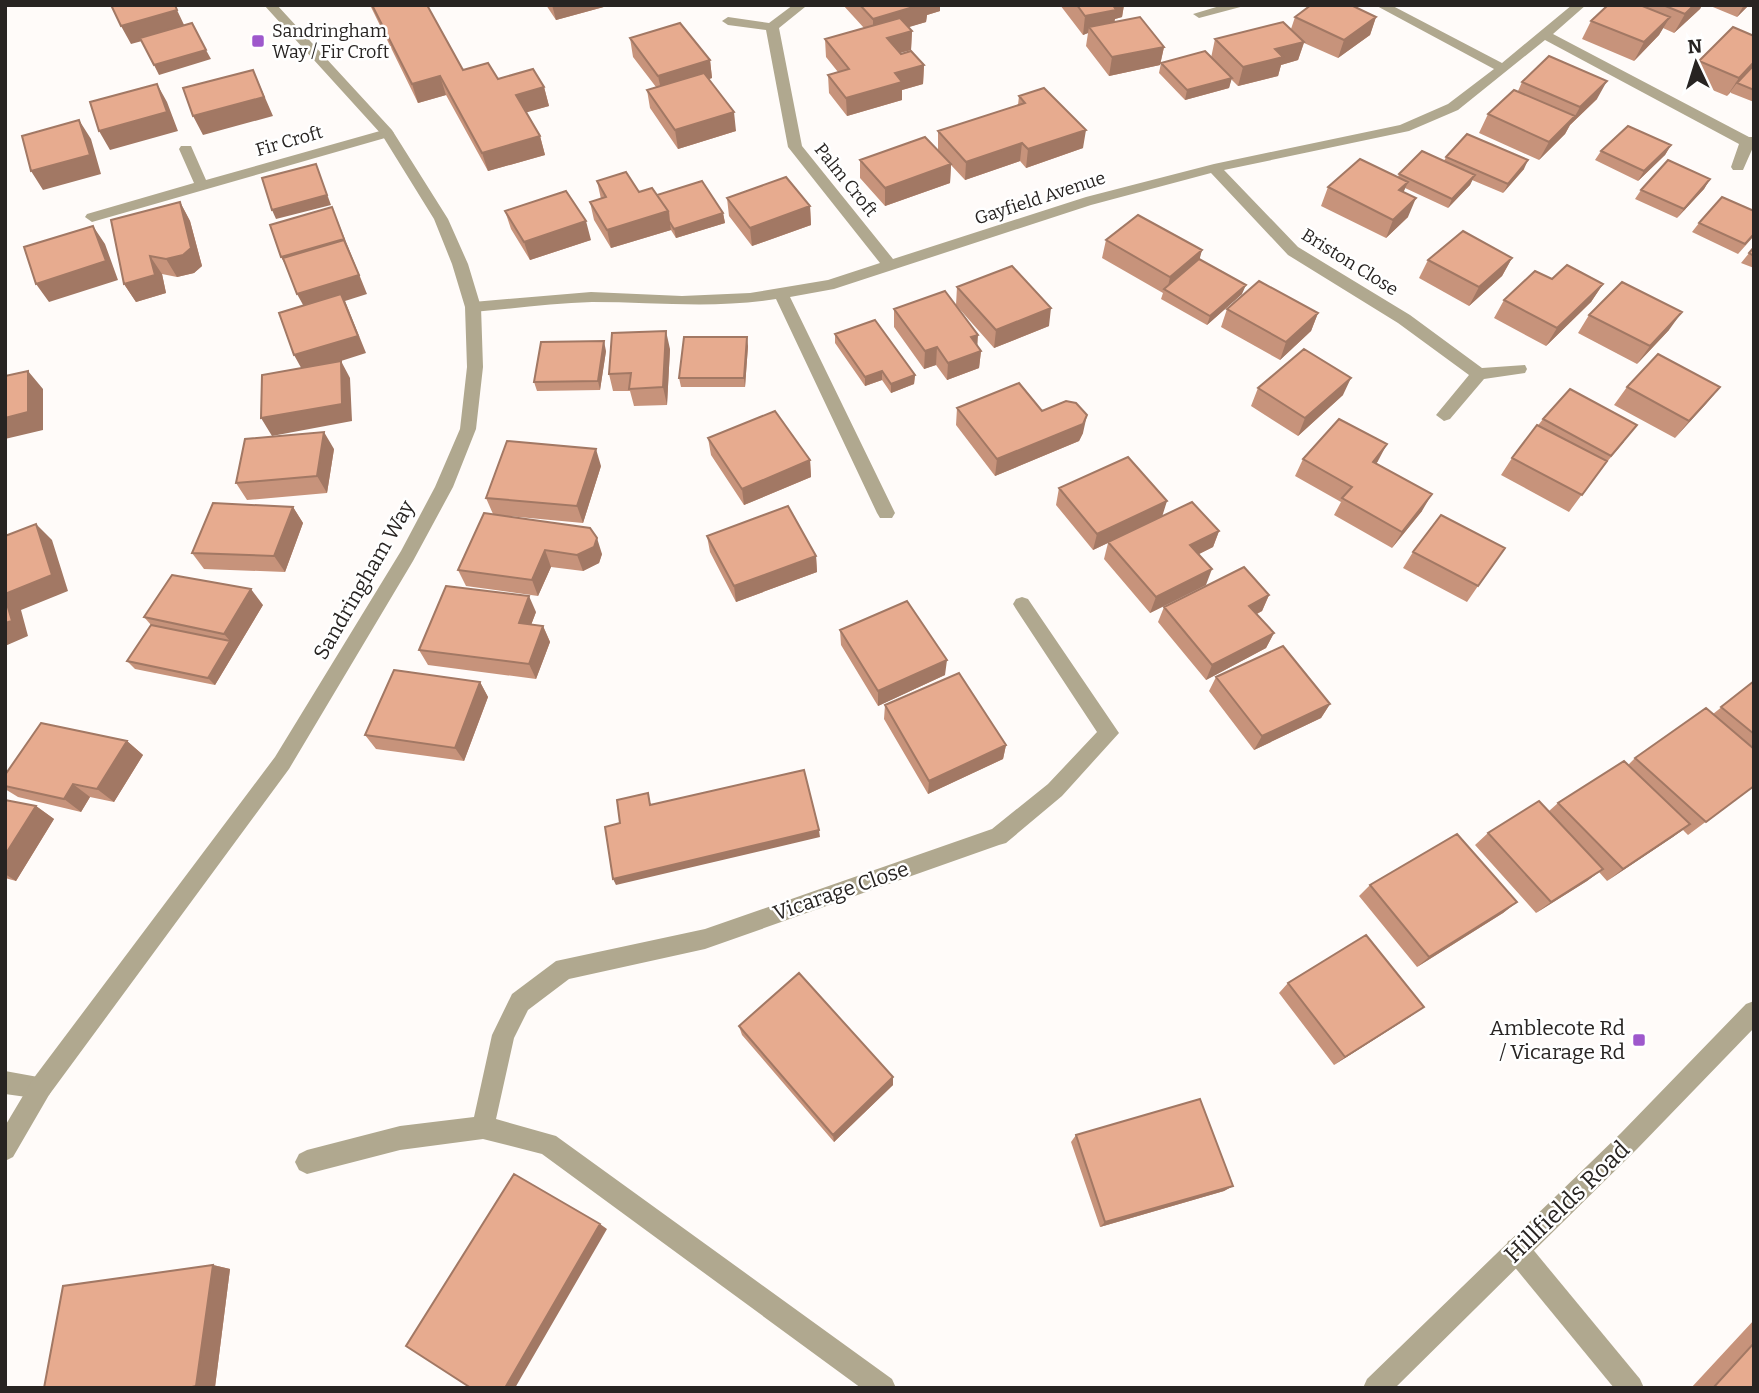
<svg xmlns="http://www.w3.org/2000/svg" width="1759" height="1393" viewBox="0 0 1759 1393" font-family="Bitter,serif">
	<rect width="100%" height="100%" fill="#fffbf9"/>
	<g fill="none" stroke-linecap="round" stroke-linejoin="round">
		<!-- service -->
		<path fill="#b0a88f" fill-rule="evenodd" d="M1517,1238L1526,1241L1640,1379L1644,1388H1614L1508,1259L1505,1250L1508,1241Z"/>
		<!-- minor -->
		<path fill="#b0a88f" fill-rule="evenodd" d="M793,5L805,7L779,28L802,146L893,259L1086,197L1214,164L1400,125L1448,104L1494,69L1375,5H1391L1502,63L1572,5H1586L1553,34L1749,137H1754V145L1743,170H1733L1731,167L1739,144L1545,40L1458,110L1409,131L1224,170L1298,247L1410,315L1482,368L1525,365L1527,369L1525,373L1484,379L1450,419L1444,421L1436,415L1469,375L1398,323L1288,255L1211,173L1091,205L834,289L790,297L895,513L892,518H880L877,513L776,299C714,309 654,302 592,302C553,303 512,309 473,312L465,307L473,302L591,292L682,296L750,293L828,280L880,263L788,147L766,30L728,25L722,21L728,17L769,23Z
			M1223,5H1248L1199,18L1193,14Z
			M387,129L394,133L392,136L92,222L85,217L87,214L194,183L179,149L181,146H191L206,180Z
			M1022,597L1028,599L1119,733L1062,796L1006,843L999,845L705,949L569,979L528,1010L514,1038L496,1119L556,1136L892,1379L896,1388H861L542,1154L483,1139L400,1150L307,1174L299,1170L295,1162L299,1154L307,1150L400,1126L474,1117L492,1035L512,994L556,961L705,929L992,829L1048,784L1097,732L1016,609L1013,604L1016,599Z
			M5,1071L49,1079L53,1087L49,1095L41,1099L5,1094Z"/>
		<!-- tertiary -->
		<path fill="#b0a88f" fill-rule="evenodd" d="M264,5H277L392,130L448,219L468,264L481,307L483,367L476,429L453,487L413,561L289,769L49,1095L13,1157L5,1161V1126L33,1079L275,757L401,551L435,487L460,429L467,367L465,307L452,264L434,219L382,135Z
			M1754,1001V1028L1637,1149L1395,1388H1363L1367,1379L1621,1133L1746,1004Z"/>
	</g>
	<!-- wall -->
	<path fill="#c7937b" d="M370,5H431L427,6L463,70L498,79L544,87L549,106L526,112L540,136L545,155L488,171L446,95L418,103Z
		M546,5H611L556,20Z
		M843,5H940V11L927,15L926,22L908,27L912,31L911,50L900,53L924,65L923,84L902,90V100L847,116L829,93L828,75L838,72L826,57L825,39L864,28Z
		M1060,5H1124L1122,17L1115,19L1114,22L1164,47L1160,65L1109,76L1086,46L1088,33L1083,35Z
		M1608,5H1702L1700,9L1674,33L1663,28L1659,35L1634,61L1582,39L1591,21Z
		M1708,5H1749L1737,17Z
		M1295,17H1376L1370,35L1338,58L1304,43L1298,60L1281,65L1278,76L1238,86L1231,79L1229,88L1185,100L1159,73L1161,63L1211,58L1215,39L1291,29Z
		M1754,36V102L1731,93V92L1727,96L1688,80L1699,61Z
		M630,38L710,60L712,78L709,79L736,131L678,149L650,108L647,90L656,87L633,57Z
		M1522,82L1597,99L1570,125L1565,134L1539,160L1479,133L1488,114L1518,91Z
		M1019,96L1083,148L1026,168L1020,161L965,180L951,165L950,183L885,206L860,178V160L938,150V131L1018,105Z
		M1671,145L1665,155L1638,181L1595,160L1601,151Z
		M1446,157L1524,169L1503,193L1472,180L1470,185L1448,208L1405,188L1403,192L1408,217L1386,238L1321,206L1328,187L1398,177L1399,174L1444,161Z
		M1710,179L1704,189L1677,218L1635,199L1641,190Z
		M597,181L657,195L723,213L725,223L676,238L671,230L611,248L594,220L590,202L601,199Z
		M727,198L810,206L811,225L752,246L729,216Z
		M180,202L190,221L202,266L194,273L177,277L162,274L166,293L136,302L124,284Z
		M505,211L591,240L530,260L511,229Z
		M1754,211V236L1738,254L1692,232L1699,223Z
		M1106,240L1202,250L1199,259L1242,294L1207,325L1161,299L1163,293L1102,258Z
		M1754,247V268L1741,263Z
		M1512,258L1502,276L1469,306L1419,278L1428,260Z
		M1552,279L1603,284L1591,302L1546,346L1494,318L1504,300Z
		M957,287L1049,326L994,348L956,305Z
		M894,309L977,346L981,351L979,368L947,380L936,365L924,369L894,327Z
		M1227,309L1318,313L1311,331L1280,360L1221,327Z
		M1589,315L1669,330L1637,364L1578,333Z
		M835,334L915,375L914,384L891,393L882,380L865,386L835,343Z
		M748,346L745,387H681L679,378Z
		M670,349L667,405L634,406L630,391H613L609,374Z
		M606,351L600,390L537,391L534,382Z
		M1627,387H1720L1675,438L1614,405Z
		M1258,388L1343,395L1298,436L1251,406Z
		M957,408L1042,411L1083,433L1079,441L995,476L956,425Z
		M1543,419L1624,442L1600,470L1569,512L1501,475L1512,458Z
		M708,438L810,460L811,477L744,505L711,455Z
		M334,449L327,493L247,500L236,483Z
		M1303,459L1378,461L1376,464L1422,511L1392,548L1334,515L1341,502L1295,476Z
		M601,466L583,523L496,515L602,554L599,563L583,571L551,567L538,596L466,586L458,570L493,514L486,498Z
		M1059,488L1219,531L1213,547L1199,554L1206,585L1150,613L1104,559L1108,543L1093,550L1056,505Z
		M293,507L303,523L285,572L204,569L192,553Z
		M707,536L816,556L817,572L736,602L710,552Z
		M1413,552L1478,586L1467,602L1403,568Z
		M1269,595L1262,611L1257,614L1274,633L1266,648L1206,680L1158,622L1164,607Z
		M263,605L215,685L135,669L127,661L151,625L144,617Z
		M536,612L531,625L543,626L550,642L536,679L428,665L419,650Z
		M840,630L945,675L878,706L841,645Z
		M1216,677L1330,704L1321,718L1254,750L1209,691Z
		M1754,681V786L1688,835L1683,830L1607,881L1599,872L1587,881L1536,913L1475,845L1488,833L1549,811L1558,803L1628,765L1635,758L1713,714Z
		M480,682L488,697L464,761L376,749L365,735Z
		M885,705L1006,745L1003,759L928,794L884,719Z
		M127,741L143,755L114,802L90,797L81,812L18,797L5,789V775Z
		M5,800L36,806L54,819L16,881L5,878Z
		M1370,885L1517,902L1503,913L1417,967L1359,896Z
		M1288,983L1411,1016L1334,1065L1279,993Z
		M739,1026L893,1077V1085L834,1142L742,1035Z
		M1076,1135L1233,1186L1224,1191L1100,1227L1071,1142Z
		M213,1265L230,1269L215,1387L44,1388Z
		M1754,1320V1388H1691Z"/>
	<!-- shaded-wall -->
	<path fill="#a27864" d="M552,5H611L556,20Z
		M920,5H940V11L927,15L926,22L873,38V19Z
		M1109,5H1124L1122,17L1115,19L1113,28L1089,27L1088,33L1083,35L1085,16Z
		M1694,5H1702L1700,9L1674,33L1685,14Z
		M1744,5H1749L1737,17Z
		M177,10L186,29L131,44L121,26Z
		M1376,17L1370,35L1338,58L1344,40Z
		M1670,17L1659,35L1634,61L1644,42Z
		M912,31L911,50L887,56V38Z
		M1304,42L1298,60L1281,65L1278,76L1238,86L1243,67L1275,49Z
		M1164,47L1160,65L1109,76L1112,57Z
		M206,50L211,59L159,75L154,65Z
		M710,60L712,78L662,94L658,76Z
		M1754,62V68L1737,83L1727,96L1739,78Z
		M924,65L923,84L902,90V100L847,116L846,98L895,73Z
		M253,70L273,116L203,135L193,116Z
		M440,76L446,95L418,103L412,84Z
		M1232,78L1229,88L1185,100L1187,90Z
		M1607,81L1597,99L1570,125L1580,107Z
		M157,84L167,102L178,131L110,150L99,131Z
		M544,87L549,106L521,114L516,95Z
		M734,112L736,131L678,149L675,130Z
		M1575,116L1565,134L1539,160L1549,142Z
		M79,120L91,139L101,174L43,190L31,171Z
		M1086,130L1083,148L1026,168L1028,149Z
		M540,136L545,155L488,171L482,153Z
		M1022,143L1020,161L965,180L966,162Z
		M1671,145L1665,155L1638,181L1644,171Z
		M1528,160L1524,169L1503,193L1508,184Z
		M316,164L331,205L276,219L272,210Z
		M951,164L950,183L885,206V188Z
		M1475,175L1470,185L1448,208L1452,199Z
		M1710,179L1704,189L1677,218L1684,209Z
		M1408,182L1400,200L1399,190Z
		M1416,198L1408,217L1386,238L1393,220Z
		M180,202L190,221L202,266L194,273L177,277L166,259Z
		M810,206L811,225L752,246L750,228Z
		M668,211L671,230L611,248L607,230Z
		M723,213L725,223L676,238L674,229Z
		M336,217L367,294L345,301L366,353L341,361L350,378L352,421L272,436L261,418L304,373L294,355L307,312L297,294L348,249L286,266L281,257Z
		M586,221L591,240L530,260L524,242Z
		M93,226L105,244L118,280L49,302L36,284Z
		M1202,250L1197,269L1167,291L1170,277Z
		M150,256L162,274L166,293L136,302L124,284Z
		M1512,258L1502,276L1469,306L1479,287Z
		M1603,284L1591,302L1546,346L1557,328Z
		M1246,285L1242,294L1207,325L1210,316Z
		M1051,308L1049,326L994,348L996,330Z
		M1682,312L1669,330L1637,364L1650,346Z
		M1318,313L1311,331L1280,360L1286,342Z
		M666,331L670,349L667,405L663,387Z
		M978,335L977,352L981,351L979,368L947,380L948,363L971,337Z
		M747,337L748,346L745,387L744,378Z
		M604,341L606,351L600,390L598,381Z
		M937,347L936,365L924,369L925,351Z
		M28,371L43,389V430L5,439V418Z
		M882,371V380L865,386V377Z
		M915,375L914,384L891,393V384Z
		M1351,378L1343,395L1298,436L1305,418Z
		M1720,387L1706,404L1675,438L1689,421Z
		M1087,415L1083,433L1079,441L995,476L997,459Z
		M324,432L334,449L327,493L317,476Z
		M1387,444L1378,461L1364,479L1373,462Z
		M596,449L601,466L583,523L577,506Z
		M810,460L811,477L744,505L742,489Z
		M1432,494L1422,511L1392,548L1402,532Z
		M1167,501L1162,517L1093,550L1097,534Z
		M293,507L303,523L285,572L274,556Z
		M36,524L52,540L68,591L21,610L28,636L5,646V594Z
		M1219,531L1213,547L1185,561L1190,545Z
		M597,538L602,554L599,563L583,571L577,555Z
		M545,550L551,567L538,596L532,580Z
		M816,556L817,572L736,602L734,586Z
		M1212,569L1206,585L1150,613L1156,597Z
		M251,589L263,605L215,685L208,678L230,641L224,634Z
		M1269,595L1262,611L1242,621L1249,606Z
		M529,596L536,612L526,638L519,623Z
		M543,626L550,642L536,679L529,664Z
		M1274,633L1266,648L1206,680L1212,665Z
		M947,660L945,675L878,706V691Z
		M480,682L488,697L464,761L455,748Z
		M1330,704L1321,718L1254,750L1262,736Z
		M127,741L143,755L114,802L97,789Z
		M1006,745L1003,759L928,794L929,781Z
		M73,784L90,797L81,812L64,799Z
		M36,806L54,819L16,881L5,874V855Z
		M1690,824L1673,837L1607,881L1623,869Z
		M819,830L820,837L616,885L613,879Z
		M1603,869L1587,881L1536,913L1551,902Z
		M1517,902L1503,913L1417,967L1429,957Z
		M1424,1007L1411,1016L1334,1065L1345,1057Z
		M893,1077V1085L834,1142L833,1135Z
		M1233,1186L1224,1191L1100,1227L1105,1222Z
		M600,1224L607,1229L515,1388H505Z
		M213,1265L230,1269L215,1387L196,1386Z"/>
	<!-- building -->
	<path fill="#e7ab8f" stroke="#a27864" stroke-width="2" d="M111,5H175L177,10L121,26Z
		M372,5H427L463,70L488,63L498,79L533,69L544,87L516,95L540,136L482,153L440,76L412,84Z
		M860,5H920L873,19Z
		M1077,5H1113L1116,10L1085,16Z
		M1311,5H1351L1376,17L1344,40L1295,17Z
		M1608,5H1640L1670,17L1644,42L1591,21Z
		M1663,5H1694L1685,14Z
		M1140,17L1164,47L1112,57L1089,27Z
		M900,18L912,31L887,38L901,54L911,51L924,65L895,73L902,82L846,98L828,75L849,69L825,39Z
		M1283,22L1304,42L1275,49L1283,57L1243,67L1215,39Z
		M192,23L206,50L154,65L140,38Z
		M680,23L710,60L658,76L630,38Z
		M1733,27L1754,36V62L1739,78L1699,61Z
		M1205,51L1232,78L1187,90L1161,63Z
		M1549,56L1607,81L1580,107L1522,82Z
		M1754,65V90L1737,83Z
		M253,70L264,97L193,116L183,88Z
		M704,73L734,112L675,130L647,90Z
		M157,84L167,112L99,131L90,102Z
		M1044,88L1086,130L1028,149L1022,143L966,162L938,131L1025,103L1019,96Z
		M1514,90L1575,116L1549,142L1488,114Z
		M79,120L90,155L31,171L22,136Z
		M1628,126L1671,145L1644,171L1601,151Z
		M1467,134L1528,160L1508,184L1446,157Z
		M925,137L951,164L885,188L860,160Z
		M1422,151L1475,175L1452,199L1399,174Z
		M1360,159L1408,182L1399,190L1416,198L1393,220L1328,187Z
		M1668,160L1710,179L1684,209L1641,190Z
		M316,164L327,195L272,210L262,178Z
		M626,172L639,192L652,188L668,211L607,230L590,202L606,197L597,181Z
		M786,177L810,206L750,228L727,198Z
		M702,181L723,213L674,229L669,221L668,211L657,195Z
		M566,191L586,221L524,242L505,211Z
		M1722,197L1754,211V234L1745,244L1699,223Z
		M180,202L191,248L183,255L166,259L150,256L155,275L124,284L111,220Z
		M332,207L344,239L281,257L270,225Z
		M1138,215L1202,250L1170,277L1106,240Z
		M93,226L106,261L36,284L24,247Z
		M1463,231L1512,258L1479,287L1428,260Z
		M344,240L359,275L297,294L283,258Z
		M1754,247V256L1749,253Z
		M1199,259L1246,285L1210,316L1164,289Z
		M1567,265L1603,284L1557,328L1504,300L1535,271L1552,279Z
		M1012,266L1051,308L996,330L957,287Z
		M1259,281L1318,313L1286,342L1227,309Z
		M1622,282L1682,312L1650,346L1589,315Z
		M945,291L978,335L971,337L981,351L948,363L937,347L925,351L894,309Z
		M341,294L358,336L294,355L279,313Z
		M875,320L915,375L891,384L882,371L865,377L835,334Z
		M666,331L663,387L629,389L631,373L609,374L612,333Z
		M684,337H747L744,378H679Z
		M604,341L598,381L534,382L541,342Z
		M1304,349L1351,378L1305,418L1258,388Z
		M1658,354L1720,387L1689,421L1627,387Z
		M341,361L342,404L261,418L262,375Z
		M28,371V412L5,418V376Z
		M1019,383L1042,411L1066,401L1076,403L1087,415L1083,424L997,459L957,408Z
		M1570,389L1637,425L1611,456L1543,419Z
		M775,411L810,460L742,489L708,438Z
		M1339,419L1387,444L1373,462L1432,494L1402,532L1342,498L1352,487L1303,459Z
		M1537,425L1607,461L1582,495L1512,458Z
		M324,432L317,476L236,483L245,439Z
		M507,441L596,449L577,506L486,498Z
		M1128,457L1167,501L1097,534L1059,488Z
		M1192,502L1219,531L1190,545L1212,569L1156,597L1108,542Z
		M213,503L293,507L274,556L192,553Z
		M788,506L816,556L734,586L707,536Z
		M484,513L590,528L597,538L594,547L577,555L545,550L532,580L458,570Z
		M1441,515L1505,548L1478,586L1413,552Z
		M36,524L52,575L5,594V536Z
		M1244,567L1269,595L1249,606L1274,633L1212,665L1164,607Z
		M172,575L251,589L224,634L144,617Z
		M446,586L529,596L519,623L543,626L529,664L419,650Z
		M5,597L12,621L5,623Z
		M907,601L947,660L878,691L840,630Z
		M151,625L230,641L208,678L127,661Z
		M1283,646L1330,704L1262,736L1216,677Z
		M394,670L480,682L455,748L365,735Z
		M959,673L1006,745L929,781L885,705Z
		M1754,681V734L1721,707Z
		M1706,708L1754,749V786L1706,822L1635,758Z
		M41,723L127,741L97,789L73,784L64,799L5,786V775Z
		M1624,761L1690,824L1623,869L1558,803Z
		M804,770L819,830L613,879L605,827L620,823L617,800L648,793L650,805Z
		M5,800L36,806L5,855Z
		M1539,801L1603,869L1551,902L1488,833Z
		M1457,834L1517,902L1429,957L1370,885Z
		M1366,935L1424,1007L1345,1057L1288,983Z
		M799,973L893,1077L833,1135L739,1026Z
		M1200,1099L1233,1186L1105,1222L1076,1135Z
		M514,1174L600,1224L505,1388H471L406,1346Z
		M213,1265L196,1386L188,1388H44L63,1286Z
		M1754,1343V1388H1713Z"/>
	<!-- markers -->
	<g fill="#9e58cc" stroke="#fff" stroke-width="2.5">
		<rect x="251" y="34" width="14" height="14" rx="3.5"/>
		<rect x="1632" y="1033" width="14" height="14" rx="3.5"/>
	</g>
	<g text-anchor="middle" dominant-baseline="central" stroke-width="5" stroke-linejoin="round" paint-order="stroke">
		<!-- far-poi labels -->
		<g font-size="18" fill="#282422" stroke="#fff" text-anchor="start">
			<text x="272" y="31">Sandringham<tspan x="272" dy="21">Way / Fir Croft</tspan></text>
		</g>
		<!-- far-street labels -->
		<g font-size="18" fill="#282422" stroke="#fff">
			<text transform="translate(289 141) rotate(-16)">Fir Croft</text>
			<text transform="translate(846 180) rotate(51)">Palm Croft</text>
			<text transform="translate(1040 198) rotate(-18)">Gayfield Avenue</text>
			<text transform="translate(1350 262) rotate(32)">Briston Close</text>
		</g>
		<!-- street labels -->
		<g font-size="21" fill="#282422" stroke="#fff">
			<text transform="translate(364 580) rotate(-60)">Sandringham Way</text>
			<text transform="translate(841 891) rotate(-19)">Vicarage Close</text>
		</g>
		<!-- poi labels -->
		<g font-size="21" fill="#282422" stroke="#fff" text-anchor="end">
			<text x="1625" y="1028">Amblecote Rd<tspan x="1625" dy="24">/ Vicarage Rd</tspan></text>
		</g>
		<!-- near-street labels -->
		<g font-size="24" fill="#282422" stroke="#fff">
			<text transform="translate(1567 1202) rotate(-44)">Hillfields Road</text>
		</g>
	</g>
	<!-- border -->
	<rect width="1759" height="1393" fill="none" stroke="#282422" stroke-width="14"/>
	<!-- north arrow -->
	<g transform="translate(1696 63) rotate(356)" stroke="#ffffff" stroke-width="5" paint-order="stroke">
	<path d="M0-5L12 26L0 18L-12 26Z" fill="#282422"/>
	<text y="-10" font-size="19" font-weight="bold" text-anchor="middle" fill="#282422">N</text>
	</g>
</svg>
